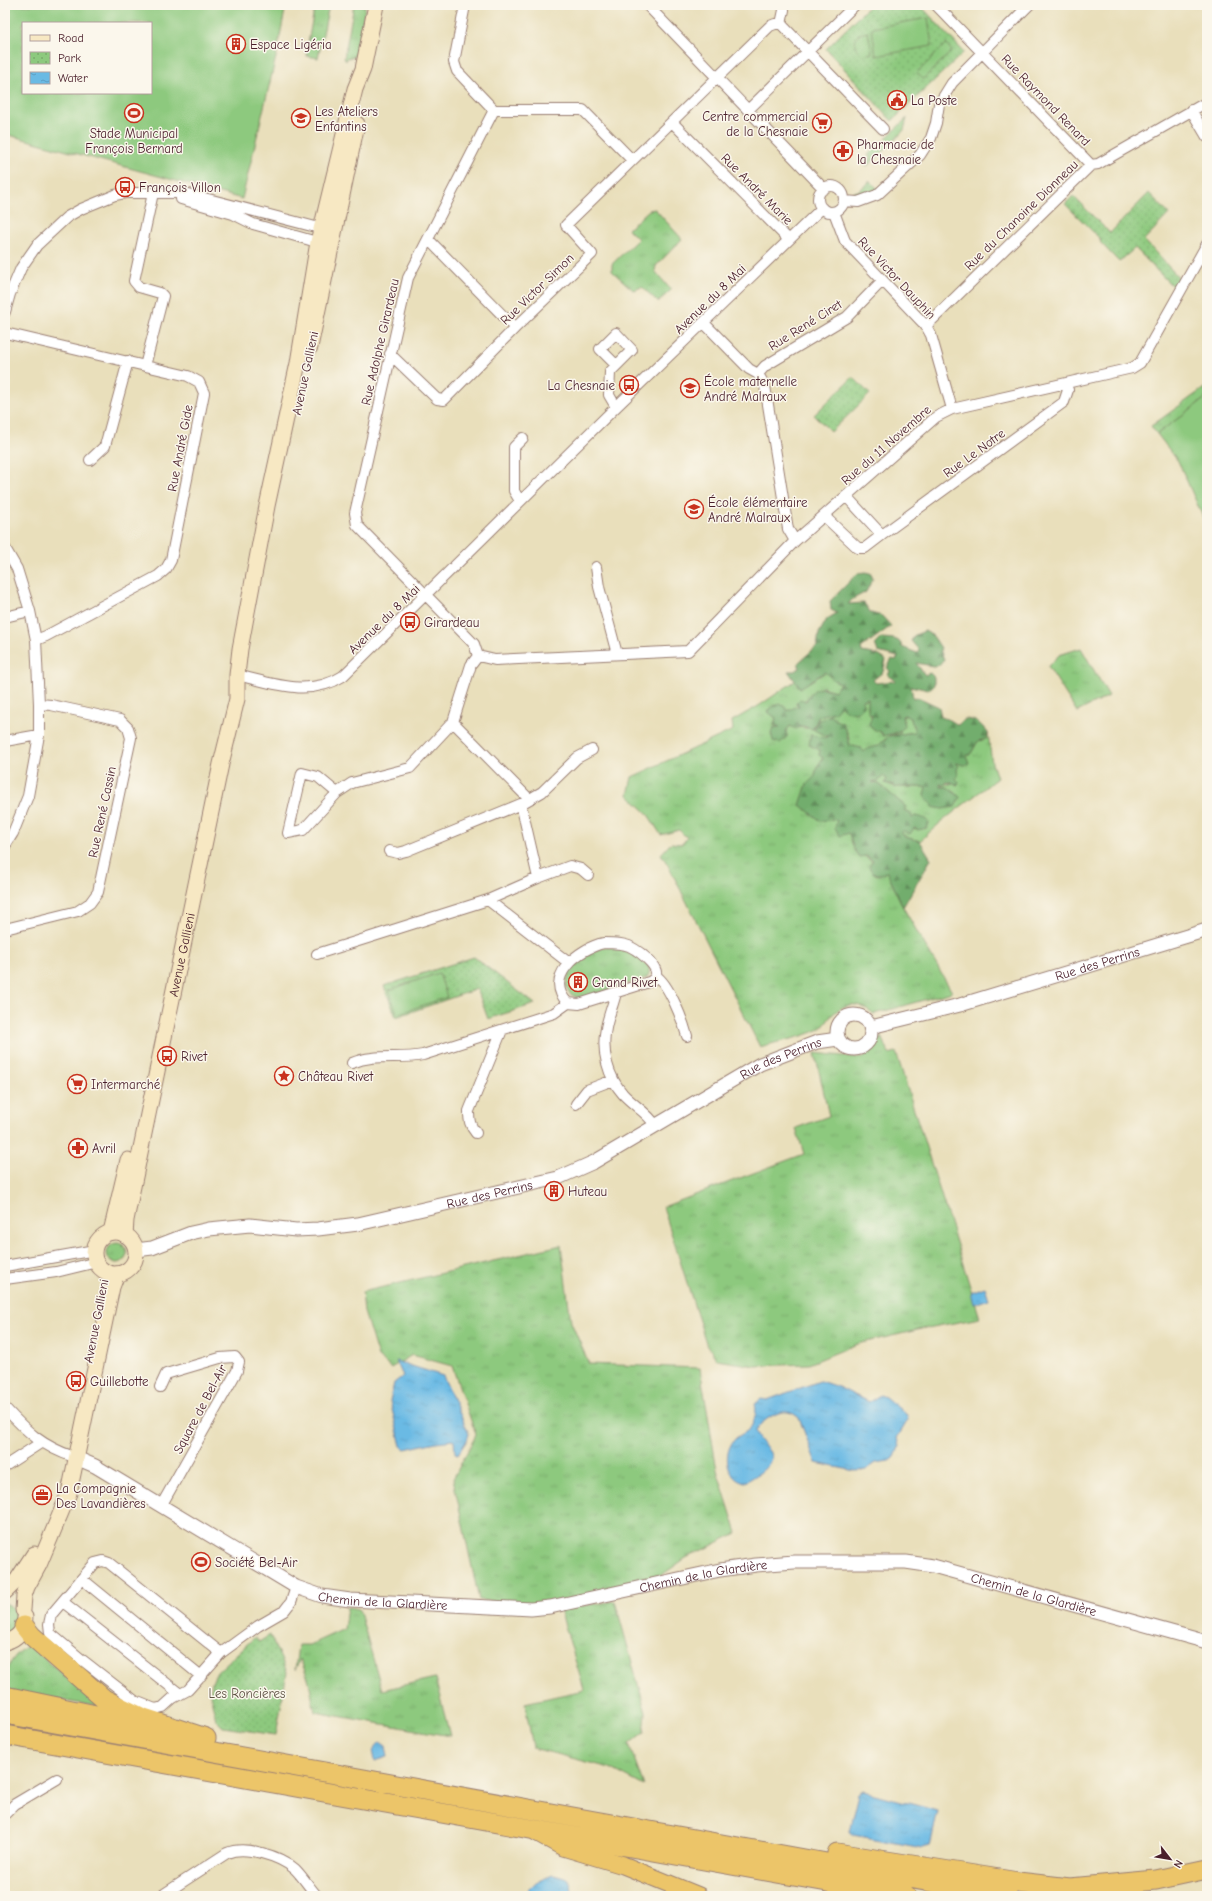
<svg xmlns="http://www.w3.org/2000/svg" width="1212" height="1901" viewBox="0 0 1212 1901" font-family="'Comic Neue',sans-serif">
	<defs>
		<pattern id="grass-tufts" width="24" height="20" patternUnits="userSpaceOnUse"><rect width="24" height="20" fill="#8dc97e"/><path d="M3 7l-1-3M5 7V3M7 7l1-3M15 17l-1-3M17 17v-4M19 17l1-3" fill="none" stroke="#7bac6d"/></pattern>
		<pattern id="forest-firs" width="22" height="20" patternUnits="userSpaceOnUse"><rect width="22" height="20" fill="#72ad6d"/><path d="M5 1l3.5 6h-7zM16 11l3.5 6h-7z" fill="#608c5a"/></pattern>
		<pattern id="park-dots" width="8" height="8" patternUnits="userSpaceOnUse"><rect width="8" height="8" fill="#8dc97e"/><path d="M2 2h.1M6 6h.1" fill="none" stroke="#7bac6d" stroke-width="1.8" stroke-linecap="round"/></pattern>
		<pattern id="water-ripples" width="26" height="14" patternUnits="userSpaceOnUse"><rect width="26" height="14" fill="#6abae4"/><path d="M2 4q2-2 4 0t4 0M15 11q2-2 4 0t4 0" fill="none" stroke="#5d9fc4"/></pattern>
	</defs>
	<rect width="100%" height="100%" fill="#fbf7ec"/>
	<filter id="ink" filterUnits="userSpaceOnUse"><feTurbulence type="fractalNoise" baseFrequency=".025" numOctaves="2"/><feDisplacementMap in="SourceGraphic" scale="8" xChannelSelector="R" yChannelSelector="G"/><feConvolveMatrix kernelMatrix="1 2 1 2 8 2 1 2 1" color-interpolation-filters="sRGB"/></filter>
	<filter id="wash" filterUnits="userSpaceOnUse"><feTurbulence type="fractalNoise" baseFrequency=".012" numOctaves="4" result="noise"/><feDisplacementMap in="SourceGraphic" scale="16" xChannelSelector="R" yChannelSelector="G"/><feGaussianBlur stdDeviation="0.9" result="paint"/><feColorMatrix in="noise" values="0 0 0 0 0 0 0 0 0 0 0 0 0 0 0 0 0 1.4 0 .05"/><feComposite in="paint" operator="in"/></filter>
	<g filter="url(#wash)">
		<rect width="100%" height="100%" fill="#e9dfbb"/>
		<!-- grass -->
		<path fill="url(#grass-tufts)" stroke="#6c7454" d="M315,5H329L318,58L307,56L306,53Z
			M354,5H365V9L355,57L347,58L346,61L344,58Z
			M907,118L904,130L891,144L886,138Z
			M883,140L889,146L867,166L865,164L870,158L868,155Z
			M870,181L878,189C870,194 860,198 851,193L860,190Z
			M655,209L682,239L656,266L655,271L671,290L658,302L642,287L633,290L612,271V264L638,239L628,229L649,210Z
			M1207,386V397L1157,434L1151,426Z
			M1081,648L1109,696L1077,712L1048,666L1059,655Z
			M826,672L832,679L840,683L835,691L822,687L792,710L769,712L776,718L774,725L781,727L773,728L771,736L785,732L790,726L813,729L819,716L841,704L844,708L869,698L868,711L883,736L900,732L904,720L902,717L905,715L911,719L915,732L894,735L885,739L878,746L864,752L861,749L849,745C850,728 841,725 830,716L823,719L826,738L811,735V746L820,750L819,755L823,758L817,767L815,776L807,784L801,805L821,821L833,819L837,821L849,833L854,849L873,862L876,875L887,872L903,907L952,992L874,1014C859,1002 847,1001 832,1015C828,1019 825,1026 820,1029C802,1038 779,1041 760,1047L668,865L661,854L671,843L682,844L687,838L679,830L661,835L647,813L628,795L632,777L733,730L732,721L760,705L795,681L801,687Z
			M988,733L992,763L997,778C972,799 944,818 920,841L905,837L901,832L912,818L909,812L904,810L906,807L879,784L872,783L881,779L883,776L887,779L885,783L897,787H926L956,793L947,787H941L940,784H959L956,779V763L966,754L970,755L978,741L986,739Z
			M605,947C626,948 632,953 649,966V974L646,978L580,999L570,994L566,986C567,963 586,954 605,947Z
			M881,1037L889,1054L896,1052L980,1318L922,1329L857,1344L809,1364L755,1366L717,1360L706,1343L663,1207L804,1154L796,1128L829,1116L815,1053L863,1058Z
			M107 1253a10 10 0 1 1 20 0a10 10 0 1 1-20 0Z
			M561,1245L571,1322L589,1364L700,1368L717,1470L737,1533L686,1558L645,1587L550,1607L479,1600L453,1479L476,1435L452,1366L412,1355L391,1368L378,1357L364,1312L362,1292Z
			M615,1601L646,1713L644,1732L629,1744L644,1786L610,1768L533,1748L525,1703L584,1690L560,1609Z
			M5,1603C20,1609 21,1628 5,1634Z
			M347,1607L359,1609L382,1690L435,1678L450,1736L315,1712L308,1678L300,1659L295,1670L298,1645H309L344,1629Z
			M29,1645L101,1707L5,1691C5,1669 10,1657 29,1645Z"/>
		<!-- forest -->
		<path fill="url(#forest-firs)" stroke="#5e664c" d="M865,572L870,573L873,578L866,592L853,599L848,604L864,603L871,613L882,616L891,626L861,648L862,652L878,655L886,660L883,672L873,680L876,683L896,681L888,675L890,671L887,668L892,659L896,660L898,657L878,652L875,644L881,638C890,639 900,637 902,647L917,653L919,650L911,641L915,635L925,631L933,636L941,648L940,650L944,659L940,665L933,666L916,663L925,675L930,673L934,677V685L928,690L911,686L913,698H920L939,707L941,717L950,720L958,725L964,719C976,719 981,724 988,733L986,739L978,741L970,755H966L969,763L964,765L956,763L959,766L957,769L958,776L956,779L959,783L957,785L947,782L944,785L940,784L941,787H947L960,797L955,807L942,809L932,807L931,803L927,801L924,795L926,787H897L895,788L894,785L885,783L887,779L883,776L878,782L874,781L872,782L879,784L906,807L904,810L911,813L912,818L915,816C921,817 926,818 929,823L927,828L918,830L914,828L910,834L904,831L901,832L905,837L920,841L931,859L903,907L887,872C879,875 872,876 869,866L873,861L866,856L859,857L854,849L849,833L840,836L835,828L837,821L833,819L821,821L800,805L807,784L815,776L817,767L823,758L819,755L820,750L813,747L809,744L811,735L826,738L827,736L814,730L818,720L823,719L830,715L837,721L842,722L847,734L849,745L861,748L864,752L867,749L878,746L889,736L915,732L911,719L905,715L902,716L904,726L899,732L883,736L882,733L871,728L869,724L872,715L868,711V698L863,700V707L856,713L845,711L841,705L835,712L819,716L813,729L802,726L796,729L790,726L786,731L787,737L780,743L773,741L771,732L773,728L780,727L774,725L776,718L768,712L773,706L780,704L785,707L787,711L798,706L796,703L800,699L806,701C815,685 819,687 835,691L840,683L832,679L825,672L800,688L788,671H794L800,668L798,663L817,646L819,633L827,619L837,613L831,610L830,601L858,573Z"/>
		<!-- park -->
		<path fill="url(#park-dots)" stroke="#6c7454" d="M870,5H920L964,52L892,121L826,49Z
			M1149,193L1169,214L1144,240L1180,279L1175,289L1135,248L1119,262L1100,242L1101,240L1065,204L1073,196L1110,233Z
			M853,377L870,394L831,432L814,415Z
			M474,957L535,1004L488,1019L477,989L396,1017L384,986Z
			M270,1635L287,1672L276,1735L223,1727L216,1720L210,1693L212,1682L217,1672L255,1637L259,1642Z"/>
		<!-- pitch -->
		<path fill="#8dc97e" stroke="#6c7454" fill-rule="evenodd" d="M5,5H286L276,57L242,199L5,134ZM23,23H151V93H23Z
			M928,18L932,46L876,56L872,28Z
			M868,32L872,53L862,55C854,49 853,41 859,34Z
			M946,44L952,51L923,79L917,73Z
			M1207,397V526L1178,461L1157,434Z
			M439,973L447,997L397,1014L389,990Z"/>
		<!-- water -->
		<path fill="url(#water-ripples)" stroke="#5a6c88" d="M985,1287L989,1299L974,1304L971,1292Z
			M396,1361L443,1376L469,1434L467,1440L458,1454L455,1453L454,1440L436,1442L405,1449L401,1446L390,1401L394,1383L403,1376Z
			M820,1381L838,1387L869,1402L880,1395L885,1397L907,1415L908,1420L897,1438L899,1447L895,1457L889,1461L876,1463L866,1470L855,1471L816,1463L799,1418C784,1403 765,1419 755,1430C757,1439 763,1444 769,1451C778,1464 754,1477 745,1482C726,1478 722,1453 735,1439C740,1434 749,1432 752,1425C755,1418 757,1411 755,1404L761,1399L767,1400Z
			M380,1742L386,1746L388,1757L375,1761L373,1750Z
			M863,1791L938,1811L930,1846L923,1848L853,1835L850,1831L859,1794Z
			M553,1875C570,1879 570,1879 573,1896H522L536,1882Z"/>
	</g>
	<g filter="url(#ink)">
		<g fill="none" stroke-linecap="round" stroke-linejoin="round">
			<!-- minor casing -->
			<g stroke="#9a7f73" stroke-width="12">
				<path id="minor" d="M465,5L454,62L457,71L494,110L408,278L355,513L357,525L474,644L478,656L495,660L688,651L795,541L936,417L952,409L1132,368L1140,363L1207,244
					M647,5L824,189
					M936,5L1091,165
					M781,24L784,10L783,5
					M494,110H583L632,160
					M748,110L855,5
					M1191,110L1207,137
					M672,122L789,240
					M818 199a13 13 0 1 1 26 0a13 13 0 1 1-26 0Z
					M181,199L233,214L253,224L324,244
					M844,201L858,202L877,195L920,155L931,138L936,123L939,104L952,83L1029,5
					M834,212L845,241L926,326L931,335L952,409
					M428,239L515,328
					M5,312L10,294L21,268L37,245L67,217L81,209L115,195L125,193H185L327,230
					M704,323L749,369L758,374L765,386L788,529L795,541
					M926,326L1091,165L1098,164L1207,102
					M5,333L188,376L199,382L204,393L171,560L166,569L158,576L46,636L36,640
					M390,354L437,399L444,400L515,328L592,254L566,225L770,26L775,24H781L883,129
					M145,366L163,296L160,293L139,287L134,281L153,193
					M758,374L765,366L847,317L882,281
					M616,407L609,395L610,372L632,350L616,333L600,349L616,365
					M90,460L105,446L128,361
					M846,496L882,535L1064,402L1068,390L1065,384
					M520,501L514,491V447L523,438
					M824,516L858,548H865L882,535
					M5,548L17,569L30,611L36,640L39,704V735L28,796L13,833L5,846
					M596,567L599,587L617,654
					M5,617L30,611
					M237,675C272,683 309,698 343,676L616,407L822,208
					M453,722L529,799
					M5,741L39,735
					M337,793L318,777L302,773L288,833L303,830L337,793L352,783L410,768L453,722L471,665L478,656
					M521,804L538,878
					M389,851L398,853L406,851L521,804L542,792L577,758L592,750
					M488,900L569,963
					M5,929L78,911L90,903L98,892L131,738L128,728L120,720L51,705L39,704
					M604,943C613,943 621,943 629,946C639,951 670,973 649,982L579,1004L568,1003C542,978 579,948 604,943Z
					M317,954L488,900L538,878L570,866L581,869L588,875
					M656,976C669,984 683,1021 687,1036
					M616,993C613,1005 608,1017 606,1028C601,1051 608,1077 623,1094C634,1106 647,1112 656,1126
					M352,1063C375,1053 399,1060 423,1055L554,1013L568,1003
					M576,1104L587,1090L613,1080
					M476,1133C470,1126 469,1121 469,1111L502,1030
					M5,1266L95,1250
					M5,1279L56,1272L97,1262
					M160,1387L166,1374L220,1358L235,1357L239,1362L237,1371L161,1506
					M5,1408C27,1432 42,1446 74,1457
					M5,1466L42,1442
					M82,1579L201,1676
					M63,1602L180,1694
					M221,1653L109,1563L103,1561L95,1563L51,1615L49,1624L50,1633L81,1659L135,1701L155,1709L163,1707L173,1698L188,1690L221,1653L258,1626L284,1611L291,1602L296,1587
					M5,1814L15,1804L57,1779
					M161,1896L227,1853C245,1845 280,1856 295,1869C303,1877 309,1887 317,1896"/>
			</g>
			<!-- tertiary casing -->
			<g stroke="#9a7f73" stroke-width="15">
				<g id="tertiary">
					<circle cx="854" cy="1032" r="17"/>
					<path id="s1" d="M871,1027L960,1005L1207,930"/>
					<path id="s2" d="M136,1250L152,1248L191,1233L209,1229L250,1225L296,1230L318,1229L358,1224L558,1178L594,1162L760,1064L817,1042L838,1039"/>
					<path id="s3" d="M74,1457L95,1466L296,1587L322,1596L350,1600L531,1609L550,1607L720,1570L756,1565L794,1562H906L933,1566L1207,1642"/>
				</g>
			</g>
			<!-- secondary casing -->
			<g stroke="#9a7f73" stroke-width="17">
				<g id="secondary">
					<path d="M310,347L357,124"/>
					<path d="M111,1232L128,1160"/>
					<circle cx="115" cy="1253" r="21"/>
					<path id="s4" d="M125,1235L126,1220L221,764L237,699V675L240,649L267,506L298,363L318,242L355,89L363,69L376,5"/>
					<path d="M5,1592L17,1580L34,1554"/>
					<path d="M23,1610L24,1596L27,1587L39,1565L69,1493L112,1287L117,1274"/>
					<path d="M5,1642C17,1639 25,1630 25,1617"/>
				</g>
			</g>
			<!-- trunk casing -->
			<g stroke="#9a7f73" stroke-width="19">
				<path id="trunk" d="M536,1832L563,1847L623,1865L699,1896"/>
			</g>
			<!-- motorway casing -->
			<g stroke="#9a7f73" stroke-width="21">
				<path id="motorway" d="M24,1626L32,1636L104,1699L141,1717L206,1738
					M5,1696L158,1728
					M5,1714L1008,1896
					M5,1735L906,1896
					M837,1853L1018,1882L1070,1888L1156,1880L1207,1869"/>
			</g>
			<!-- minor -->
			<use href="#minor" stroke="#fff" stroke-width="10"/>
			<!-- tertiary -->
			<use href="#tertiary" stroke="#fff" stroke-width="13"/>
			<!-- secondary -->
			<use href="#secondary" stroke="#f7e8c3" stroke-width="15"/>
			<!-- trunk -->
			<use href="#trunk" stroke="#ecc569" stroke-width="17"/>
			<!-- motorway -->
			<use href="#motorway" stroke="#ecc569" stroke-width="19"/>
		</g>
	</g>
	<!-- icons -->
	<defs>
		<g id="building-ring" transform="scale(1)"><circle r="9.5" fill="#fbf7ec" stroke="#c8321e" stroke-width="1.5"/><path d="M-4-6H4V6H1V3H-1V6H-4ZM-2.5-4.3h1.7v1.8h-1.7ZM.8-4.3h1.7v1.8H.8ZM-2.5-1h1.7V.8h-1.7ZM.8-1h1.7V.8H.8Z" fill="#c8321e"/></g>
		<g id="civic-ring" transform="scale(1)"><circle r="9.5" fill="#fbf7ec" stroke="#c8321e" stroke-width="1.5"/><path d="M-.6-6.5H3V-4.5H.6V-3L4-1V1h2V6H-6V1h2V-1L-.6-3ZM-1.2 2.5V6h2.4V2.5Z" fill="#c8321e"/></g>
		<g id="stadium-ring" transform="scale(1)"><circle r="9.5" fill="#fbf7ec" stroke="#c8321e" stroke-width="1.5"/><path d="M0-5a6.5 5 0 1 0 0 10a6.5 5 0 1 0 0-10ZM-3.5-1.8h7v3.6h-7Z" fill="#c8321e"/></g>
		<g id="school-ring" transform="scale(1)"><circle r="9.5" fill="#fbf7ec" stroke="#c8321e" stroke-width="1.5"/><path d="M0-5L7-2L0 1L-7-2ZM-4 1L0 2.5L4 1V4Q0 6-4 4Z" fill="#c8321e"/></g>
		<g id="supermarket-ring" transform="scale(1)"><circle r="9.5" fill="#fbf7ec" stroke="#c8321e" stroke-width="1.5"/><path d="M-6-5.5h2.5l.6 2H6L4.5 2H-2.5L-4.4-4H-6ZM-1.5 3.2a1.3 1.3 0 1 0 .1 0ZM3 3.2a1.3 1.3 0 1 0 .1 0Z" fill="#c8321e"/></g>
		<g id="pharmacy-ring" transform="scale(1)"><circle r="9.5" fill="#fbf7ec" stroke="#c8321e" stroke-width="1.5"/><path d="M-2-6h4v4h4v4h-4v4h-4v-4h-4v-4h4Z" fill="#c8321e"/></g>
		<g id="bus-ring" transform="scale(1)"><circle r="9.5" fill="#fbf7ec" stroke="#c8321e" stroke-width="1.5"/><path d="M-5-6H5V4H4V6H2V4H-2V6H-4V4H-5ZM-3.5-4V0h7V-4ZM-3.5 1.2v1.5H-2V1.2ZM2 1.2v1.5H3.5V1.2Z" fill="#c8321e"/></g>
		<g id="sight-ring" transform="scale(1)"><circle r="9.5" fill="#fbf7ec" stroke="#c8321e" stroke-width="1.5"/><path d="M0-6L1.8-2.2L6-1.7L2.9 1.2L3.7 5.4L0 3.3L-3.7 5.4L-2.9 1.2L-6-1.7L-1.8-2.2Z" fill="#c8321e"/></g>
		<g id="office-ring" transform="scale(1)"><circle r="9.5" fill="#fbf7ec" stroke="#c8321e" stroke-width="1.5"/><path d="M-6-3h4V-5.5h4V-3h4V5H-6ZM-1-4.5V-3h2v-1.5ZM-6 0V1H6V0Z" fill="#c8321e"/></g>
	</defs>
	<g fill-rule="evenodd">
		<use href="#building-ring" x="236" y="44"/>
		<use href="#civic-ring" x="897" y="100"/>
		<use href="#stadium-ring" x="134" y="113"/>
		<use href="#school-ring" x="301" y="118"/>
		<use href="#supermarket-ring" x="822" y="123"/>
		<use href="#pharmacy-ring" x="843" y="151"/>
		<use href="#bus-ring" x="125" y="187"/>
		<use href="#bus-ring" x="629" y="385"/>
		<use href="#school-ring" x="690" y="388"/>
		<use href="#school-ring" x="694" y="509"/>
		<use href="#bus-ring" x="410" y="622"/>
		<use href="#building-ring" x="578" y="982"/>
		<use href="#bus-ring" x="167" y="1056"/>
		<use href="#sight-ring" x="284" y="1076"/>
		<use href="#supermarket-ring" x="77" y="1084"/>
		<use href="#pharmacy-ring" x="78" y="1148"/>
		<use href="#building-ring" x="554" y="1191"/>
		<use href="#bus-ring" x="76" y="1381"/>
		<use href="#office-ring" x="42" y="1495"/>
		<use href="#stadium-ring" x="201" y="1562"/>
	</g>
	<g text-anchor="middle" dominant-baseline="central" stroke-width="3" stroke-linejoin="round" paint-order="stroke">
		<!-- poi labels -->
		<g font-size="13" fill="#4a1f2b" stroke="#fbf7ec" text-anchor="start">
			<text x="250" y="44">Espace Ligéria</text>
			<text x="911" y="100">La Poste</text>
			<text x="315" y="111">Les Ateliers<tspan x="315" dy="15">Enfantins</tspan></text>
			<text x="808" y="116" text-anchor="end">Centre commercial<tspan x="808" dy="15">de la Chesnaie</tspan></text>
			<text x="134" y="133" text-anchor="middle">Stade Municipal<tspan x="134" dy="15">François Bernard</tspan></text>
			<text x="857" y="144">Pharmacie de<tspan x="857" dy="15">la Chesnaie</tspan></text>
			<text x="139" y="187">François Villon</text>
			<text x="704" y="381">École maternelle<tspan x="704" dy="15">André Malraux</tspan></text>
			<text x="615" y="385" text-anchor="end">La Chesnaie</text>
			<text x="708" y="502">École élémentaire<tspan x="708" dy="15">André Malraux</tspan></text>
			<text x="424" y="622">Girardeau</text>
			<text x="592" y="982">Grand Rivet</text>
			<text x="181" y="1056">Rivet</text>
			<text x="298" y="1076">Château Rivet</text>
			<text x="91" y="1084">Intermarché</text>
			<text x="92" y="1148">Avril</text>
			<text x="568" y="1191">Huteau</text>
			<text x="90" y="1381">Guillebotte</text>
			<text x="56" y="1488">La Compagnie<tspan x="56" dy="15">Des Lavandières</tspan></text>
			<text x="215" y="1562">Société Bel-Air</text>
		</g>
		<!-- street labels -->
		<g font-size="13" fill="#4a1f2b" stroke="#fbf7ec">
			<text transform="translate(1046 100) rotate(46)">Rue Raymond Renard</text>
			<text transform="translate(757 189) rotate(45)">Rue André Marie</text>
			<text transform="translate(1021 215) rotate(-44)">Rue du Chanoine Dionneau</text>
			<text transform="translate(897 278) rotate(47)">Rue Victor Dauphin</text>
			<text transform="translate(537 289) rotate(-44)">Rue Victor Simon</text>
			<text transform="translate(710 299) rotate(-44)">Avenue du 8 Mai</text>
			<text transform="translate(805 325) rotate(-32)">Rue René Ciret</text>
			<text transform="translate(380 342) rotate(-77)">Rue Adolphe Girardeau</text>
			<text transform="translate(305 373) rotate(-78)">Avenue Gallieni</text>
			<text transform="translate(886 445) rotate(-41)">Rue du 11 Novembre</text>
			<text transform="translate(180 448) rotate(-79)">Rue André Gide</text>
			<text transform="translate(974 453) rotate(-36)">Rue Le Notre</text>
			<text transform="translate(384 619) rotate(-44)">Avenue du 8 Mai</text>
			<text transform="translate(102 812) rotate(-78)">Rue René Cassin</text>
			<text stroke="none"><textPath href="#s4" startOffset="286">Avenue Gallieni</textPath></text>
			<text stroke="none"><textPath href="#s1" startOffset="235">Rue des Perrins</textPath></text>
			<text stroke="none"><textPath href="#s2" startOffset="685">Rue des Perrins</textPath></text>
			<text stroke="none"><textPath href="#s2" startOffset="361">Rue des Perrins</textPath></text>
			<text transform="translate(96 1321) rotate(-79)">Avenue Gallieni</text>
			<text transform="translate(200 1409) rotate(-62)">Square de Bel-Air</text>
			<text stroke="none"><textPath href="#s3" startOffset="670">Chemin de la Glardière</textPath></text>
			<text stroke="none"><textPath href="#s3" startOffset="1006">Chemin de la Glardière</textPath></text>
			<text stroke="none"><textPath href="#s3" startOffset="346">Chemin de la Glardière</textPath></text>
		</g>
		<!-- park labels -->
		<g font-size="13" fill="#5e5244" stroke="#fbf7ec">
			<text x="247" y="1693">Les Roncières</text>
		</g>
	</g>
	<!-- margin -->
	<rect width="1212" height="1901" fill="none" stroke="#fbf7ec" stroke-width="20"/>
	<!-- legend -->
	<rect x="22" y="22" width="130" height="72" fill="#fbf7ec" stroke="#b4a19f"/>
	<rect x="30" y="35" width="20" height="6" fill="#f7e8c3" stroke="#b4a19f"/>
	<text x="58" y="42" font-size="12" fill="#4a1f2b">Road</text>
	<rect x="30" y="52" width="20" height="12" fill="url(#park-dots)" stroke="#b4a19f"/>
	<text x="58" y="62" font-size="12" fill="#4a1f2b">Park</text>
	<rect x="30" y="72" width="20" height="12" fill="url(#water-ripples)" stroke="#b4a19f"/>
	<text x="58" y="82" font-size="12" fill="#4a1f2b">Water</text>
	<!-- north arrow -->
	<g transform="translate(1170 1859) rotate(121)" stroke="#fbf7ec" stroke-width="3" paint-order="stroke">
	<path d="M0-3L7 15L0 10L-7 15Z" fill="#4a1f2b"/>
	<text y="-6" font-size="11" font-weight="bold" text-anchor="middle" fill="#4a1f2b">N</text>
	</g>
</svg>
